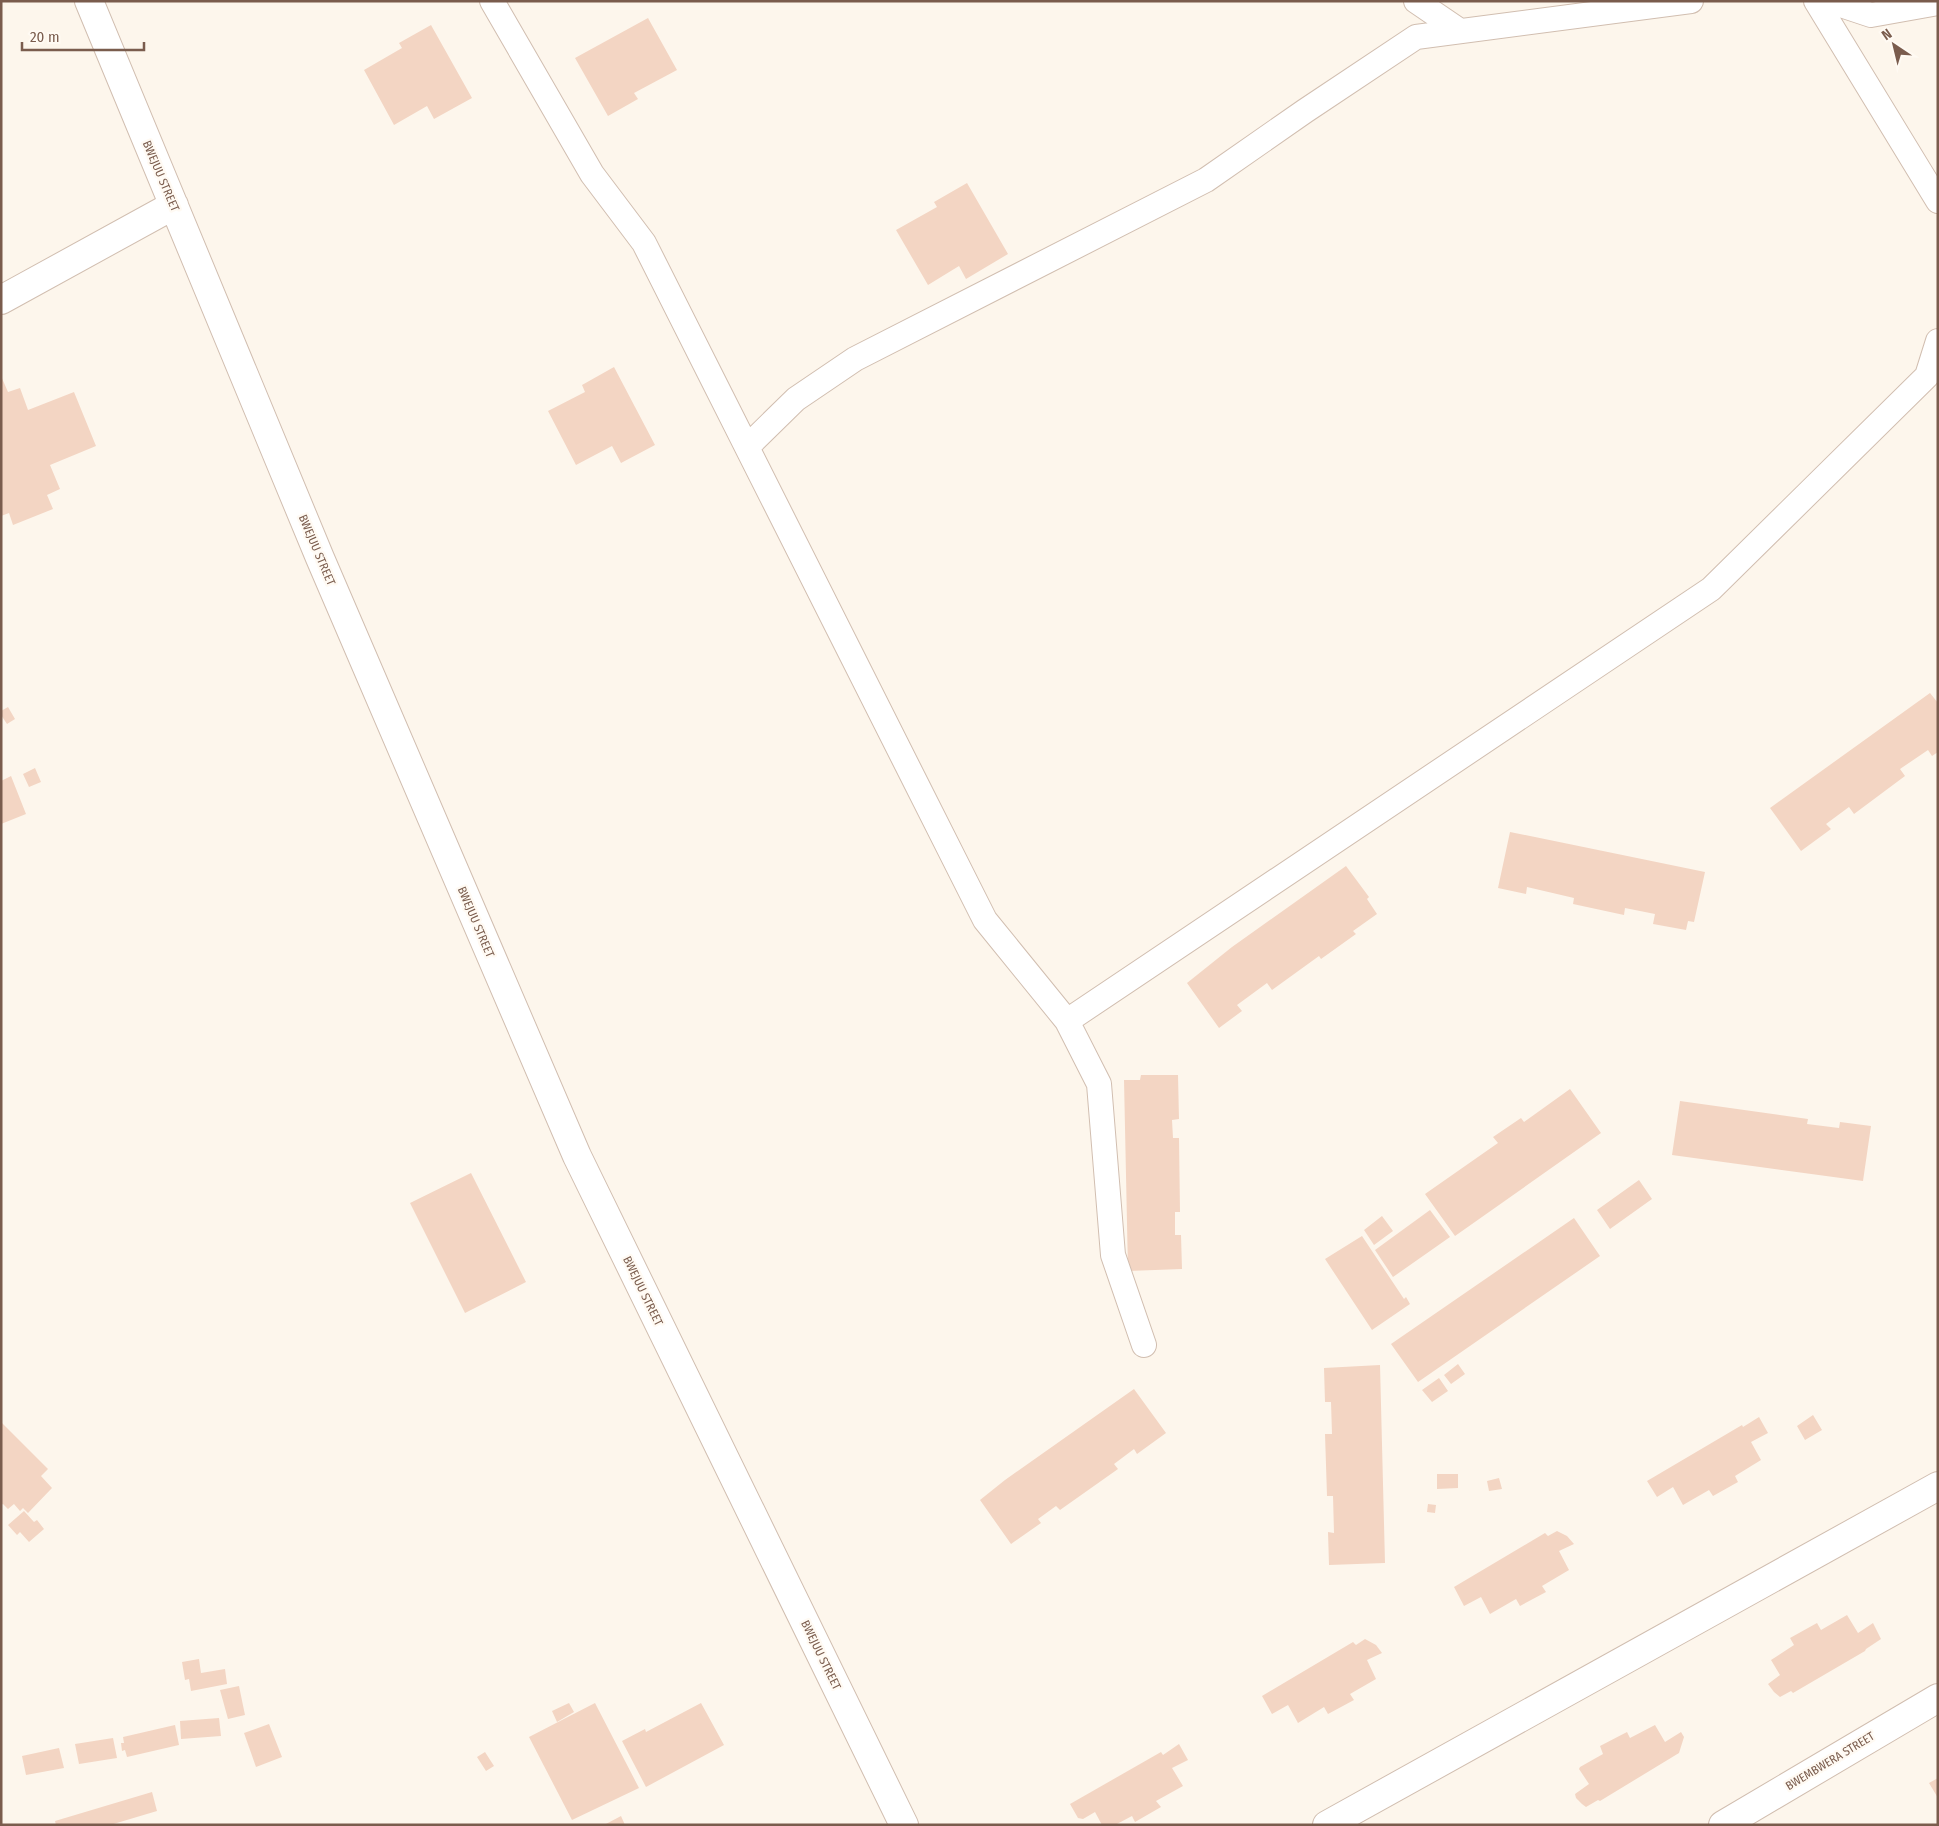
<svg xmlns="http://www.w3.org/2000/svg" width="1939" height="1826" viewBox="0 0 1939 1826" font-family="'Fira Sans Condensed',sans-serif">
	<rect width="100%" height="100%" fill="#fdf6ec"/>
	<!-- building -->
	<path fill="#f3d5c3" d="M648,18L677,70L634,93L638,99L608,116L575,58Z
		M431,25L472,98L434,119L427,106L394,125L364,70L402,48L399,43Z
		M967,183L1008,254L966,279L959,266L928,285L896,230L937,207L934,202Z
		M614,367L655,445L621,463L612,446L576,465L548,411L585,392L582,385Z
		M1,376L8,392L20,388L28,410L74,392L96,446L50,465L60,489L47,495L53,509L13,525L9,513L1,516Z
		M1930,693L1938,703V752L1932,756L1928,750L1900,769L1905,776L1854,814L1849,807L1826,824L1831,829L1801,851L1770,808Z
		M8,707L15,719L7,724L1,715V711Z
		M35,768L41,782L29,787L23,774Z
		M11,776L26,814L1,824V781Z
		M1510,832L1705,872L1694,922L1688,921L1686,930L1653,924L1655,914L1625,908L1624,915L1573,904L1574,898L1527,887L1526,894L1498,888Z
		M1346,866L1369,897L1367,899L1377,914L1353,931L1356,934L1321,959L1319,956L1272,990L1267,983L1237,1005L1242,1011L1219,1028L1187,983L1232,947Z
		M1141,1075H1178L1179,1119L1172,1120L1173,1138H1179L1180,1212H1175V1235H1181L1182,1269L1128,1271L1124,1080H1140Z
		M1570,1089L1601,1133L1455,1236L1425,1194L1498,1143L1493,1137L1521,1118L1524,1122Z
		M1680,1101L1808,1119L1807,1124L1839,1128L1840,1122L1871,1126L1863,1181L1672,1155Z
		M471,1173L526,1282L465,1313L410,1203Z
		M1639,1180L1652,1199L1610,1229L1597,1210Z
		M1430,1210L1450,1237L1393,1277L1375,1250Z
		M1382,1216L1393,1231L1374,1245L1364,1230Z
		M1574,1218L1600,1256L1418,1382L1391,1344Z
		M1362,1236L1404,1299L1406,1297L1410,1304L1372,1330L1325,1259Z
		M1458,1364L1465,1374L1451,1384L1444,1375Z
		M1380,1365L1385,1563L1329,1565L1328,1532L1334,1533L1333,1496H1327L1325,1434H1332L1331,1402H1325L1324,1368Z
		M1439,1378L1448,1391L1432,1402L1422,1390Z
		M1134,1389L1166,1433L1137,1454L1134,1449L1114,1464L1118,1469L1060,1510L1056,1506L1038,1519L1041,1523L1011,1544L980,1500L1005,1480Z
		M1813,1415L1822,1430L1805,1440L1797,1426Z
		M1759,1417L1768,1433L1751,1442L1761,1460L1735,1476L1738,1482L1713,1496L1709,1490L1683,1505L1673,1487L1657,1497L1647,1481L1742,1425L1743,1427Z
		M1,1422L48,1469L41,1476L52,1488L28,1513L23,1508L20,1511L14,1504L8,1509L3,1504L1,1505Z
		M1437,1474H1458V1488L1437,1489Z
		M1499,1478L1502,1489L1489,1491L1487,1481Z
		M1428,1504L1436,1505L1435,1513L1427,1512Z
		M24,1511L34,1522L37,1520L44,1529L29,1542L20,1532L17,1535L8,1525Z
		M1557,1531L1567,1536L1574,1544L1559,1551L1569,1570L1542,1586L1546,1592L1520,1606L1516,1599L1490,1614L1481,1597L1464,1606L1454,1587L1545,1533L1548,1536Z
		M1847,1615L1858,1633L1873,1623L1881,1639L1866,1649L1865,1651L1793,1693L1791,1691L1780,1697L1774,1692L1768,1684L1780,1675L1771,1660L1794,1645L1790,1638L1817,1623L1821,1630Z
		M1365,1639L1376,1645L1382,1653L1367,1660L1376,1679L1350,1694L1354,1700L1328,1714L1324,1707L1298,1723L1288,1705L1272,1714L1262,1696L1353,1642L1356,1645Z
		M199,1659L201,1673L225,1669L227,1684L191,1691L189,1679L185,1680L182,1662Z
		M239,1686L245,1715L228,1719L220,1690Z
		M569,1703L574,1712L557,1722L552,1711Z
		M595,1703L639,1788L572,1820L529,1737Z
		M701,1703L724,1745L646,1787L622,1741L645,1729L646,1732Z
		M219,1718L221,1736L181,1739L180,1721Z
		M269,1724L282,1757L256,1767L244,1733Z
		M175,1725L179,1745L127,1757L125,1750L122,1751L121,1743H124L123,1737Z
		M1655,1725L1665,1742L1681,1732L1684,1737L1679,1753L1600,1801L1598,1800L1586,1807L1582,1804L1576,1798L1575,1794L1589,1784L1579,1769L1580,1767L1603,1754L1600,1746L1627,1732L1630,1738Z
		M113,1738L117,1758L79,1764L75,1744Z
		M1179,1744L1188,1760L1172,1768L1183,1786L1156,1801L1161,1807L1135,1822L1132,1816L1115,1825H1102L1095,1812L1083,1819L1078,1818L1070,1804L1161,1752L1163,1755Z
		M59,1748L64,1768L26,1775L22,1756Z
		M485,1752L494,1766L486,1771L477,1757Z
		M1938,1778V1798L1929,1783Z
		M152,1792L157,1811L110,1825H56L55,1821Z
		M621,1816L625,1825H604Z"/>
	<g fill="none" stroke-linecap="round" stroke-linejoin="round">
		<!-- lane casing -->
		<g stroke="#d1beb0" stroke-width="26">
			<path id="lane" d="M492,1L592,174L644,243L985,920L1067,1021L1099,1084L1113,1255L1144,1345
				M1416,1L1460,31
				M1816,1L1938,201
				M1829,1L1871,15L1938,3
				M747,447L796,399L855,359L1206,180L1305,111L1416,37L1691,1
				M1067,1021L1711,589L1927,376L1938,341"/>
		</g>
		<!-- street casing -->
		<g stroke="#d1beb0" stroke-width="30">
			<path id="street" d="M89,1L320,558L577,1156L904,1825
				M1,300L174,205
				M1327,1825L1938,1486
				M1723,1825L1938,1698"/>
		</g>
		<!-- lane -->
		<use href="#lane" stroke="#fff" stroke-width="24"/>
		<!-- street -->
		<use href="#street" stroke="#fff" stroke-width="28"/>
	</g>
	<g text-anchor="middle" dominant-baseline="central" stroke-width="4.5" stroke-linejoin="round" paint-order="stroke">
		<!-- street labels -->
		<g font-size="12" fill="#7a5c4d" stroke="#fffaf3">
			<text transform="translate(161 176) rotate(67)">BWEJUU STREET</text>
			<text transform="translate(317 550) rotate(67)">BWEJUU STREET</text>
			<text transform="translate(476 922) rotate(67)">BWEJUU STREET</text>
			<text transform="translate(643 1291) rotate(64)">BWEJUU STREET</text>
			<text transform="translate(821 1655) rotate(64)">BWEJUU STREET</text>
			<text transform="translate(1830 1761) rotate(-31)">BWEMBWERA STREET</text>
		</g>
	</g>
	<!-- border -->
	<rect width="1939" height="1826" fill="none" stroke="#7a5c4d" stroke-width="5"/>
	<!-- north arrow -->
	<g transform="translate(1894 45) rotate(325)" stroke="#fffaf3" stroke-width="4" paint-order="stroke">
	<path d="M0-4L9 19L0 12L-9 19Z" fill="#7a5c4d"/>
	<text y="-8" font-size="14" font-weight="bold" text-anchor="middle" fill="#7a5c4d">N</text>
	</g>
	<!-- scale -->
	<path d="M22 42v8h122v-8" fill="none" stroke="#7a5c4d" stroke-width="2.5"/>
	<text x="30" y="42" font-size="15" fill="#7a5c4d" stroke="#fffaf3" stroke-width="4" paint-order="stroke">20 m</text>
</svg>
